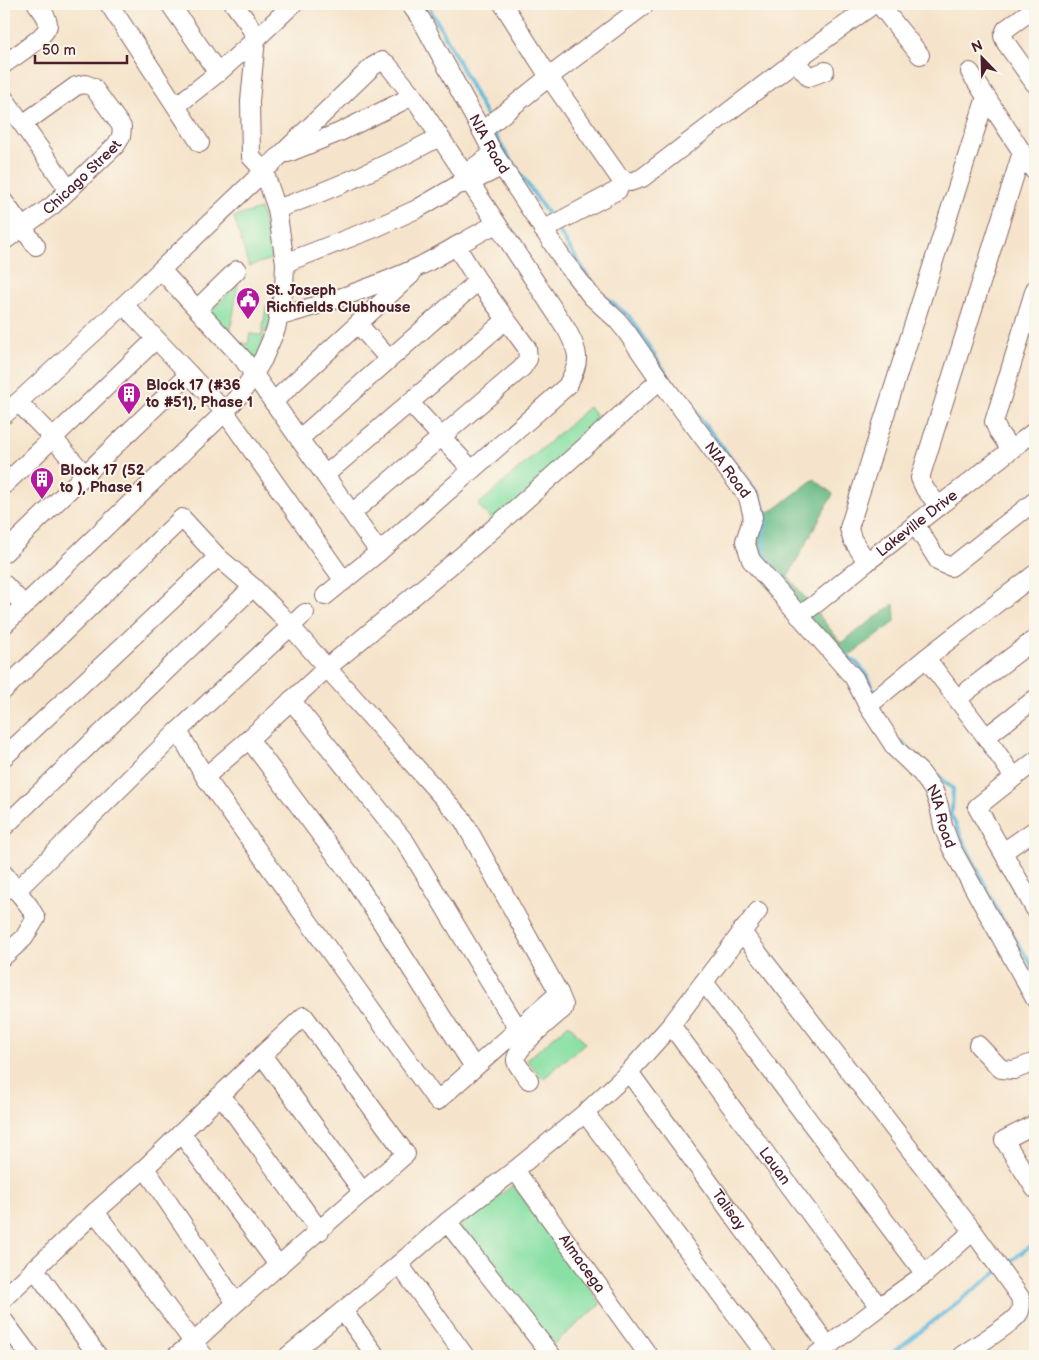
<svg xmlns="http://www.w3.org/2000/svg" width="1039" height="1360" viewBox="0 0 1039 1360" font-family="'Balsamiq Sans',sans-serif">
	<rect width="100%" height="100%" fill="#fbf7ec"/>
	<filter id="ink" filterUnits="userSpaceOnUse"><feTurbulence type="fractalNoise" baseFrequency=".02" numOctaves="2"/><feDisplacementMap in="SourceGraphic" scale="10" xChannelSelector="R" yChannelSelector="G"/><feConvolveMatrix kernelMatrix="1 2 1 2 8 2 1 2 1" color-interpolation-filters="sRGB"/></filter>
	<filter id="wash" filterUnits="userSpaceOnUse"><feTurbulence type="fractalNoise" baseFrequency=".0096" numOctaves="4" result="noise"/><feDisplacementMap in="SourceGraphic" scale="20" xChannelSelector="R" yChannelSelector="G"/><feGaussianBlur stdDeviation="1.12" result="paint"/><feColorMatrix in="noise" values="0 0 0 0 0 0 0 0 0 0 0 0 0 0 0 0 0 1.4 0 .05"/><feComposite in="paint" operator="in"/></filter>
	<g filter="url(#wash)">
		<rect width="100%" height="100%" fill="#f5e4cb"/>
		<!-- green -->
		<path fill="#89e0a4" stroke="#6a8068" d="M260,209L275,258L249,266L234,217Z
			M238,284L229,341L248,344L250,334L262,335L266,306L275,304L270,328L262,335L265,345L251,372L202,320Z
			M589,407L603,426L496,524L478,505Z
			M569,1024L585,1043L543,1079L527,1060Z
			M513,1185L601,1304L550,1347L459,1227Z"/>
		<!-- forest -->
		<path fill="#6ebe8a" stroke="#5c6e5a" d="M814,479L833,494L788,576L841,643L894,604L895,622L837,664L765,584L749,537L752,519L775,509Z"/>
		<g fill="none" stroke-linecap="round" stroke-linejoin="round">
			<!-- stream -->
			<path stroke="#5eb8dc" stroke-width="4" d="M427,4L442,30L488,119
				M493,130L500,144L552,220
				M557,228L595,288
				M600,293L629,316L668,376L759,495L767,518L764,535L765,553L780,582
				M841,650L853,662L854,661C865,670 870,679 874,693
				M900,741L953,789L952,810L950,813L998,912L1035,970
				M1005,1266L1035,1242
				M888,1356L997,1272"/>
		</g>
	</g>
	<g filter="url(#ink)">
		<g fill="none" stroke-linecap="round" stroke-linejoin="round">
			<!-- minor casing -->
			<g stroke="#866463" stroke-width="20">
				<g id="minor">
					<path d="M109,4L200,143"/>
					<path d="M170,4L218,73"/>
					<path id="s1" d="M410,4L421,19L494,154L564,261L592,297L617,320L626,331L660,380L748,497L753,517L745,541L751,560L854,678L868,706L896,749L921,773L934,791L939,806L943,826L951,847L1035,999"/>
					<path d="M503,4L549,77L619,177L630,182L642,178L795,61L874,4"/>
					<path d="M879,4L920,55"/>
					<path d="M1035,8L1006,29L1003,36L1006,43L1035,84"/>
					<path d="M795,61L809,77L825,71"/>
					<path d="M4,64C14,57 47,36 48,25C48,17 41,10 37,4"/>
					<path d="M970,72L1035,172"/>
					<path d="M4,98L69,190"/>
					<path d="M176,106L218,73L256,39L248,23L234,4"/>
					<path d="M482,131L549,77L646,4"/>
					<path d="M288,153L340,132L413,96"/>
					<path d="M461,180C469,169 483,161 494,154"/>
					<path d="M4,202L36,246"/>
					<path d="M277,209C333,189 386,166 439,137"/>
					<path d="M543,230L618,190"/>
					<path id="s2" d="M4,241L53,205L116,145L121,137L122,127L93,87L85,84L76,86L23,124"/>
					<path d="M161,270L243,359L379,552"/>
					<path d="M124,305L225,412L344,581"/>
					<path d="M197,309L237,270"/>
					<path d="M278,317C327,303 376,287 422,265C447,252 471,237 496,224"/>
					<path d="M358,324L389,359"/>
					<path d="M18,402L53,438L85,475"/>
					<path d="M273,402L411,275"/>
					<path d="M410,403L472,470"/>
					<path d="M4,415L124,305L264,171L251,157L250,101L256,39L293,4"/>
					<path d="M299,439L478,281"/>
					<path d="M1011,450L998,431L994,422L1035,289"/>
					<path d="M325,475L506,320"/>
					<path d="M4,485L156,339"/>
					<path d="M939,506L925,489L920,478L1022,152"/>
					<path d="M352,513L522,368L528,359L527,348L478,281L456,246"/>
					<path d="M915,524L939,562L951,567L1035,501"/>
					<path d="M4,553L189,374"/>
					<path d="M867,562L852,539L849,528L986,97"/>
					<path d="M4,584L24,605"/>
					<path d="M325,596L379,552L567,386C581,361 580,355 567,330L413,96L387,64L382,61L373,66L264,171L277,209L285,263L375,228L417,209L458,185L469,183L503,166"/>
					<path id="s3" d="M799,616L817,603L867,562L1035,431"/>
					<path d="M4,625L225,412L242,392L254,374L263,359L276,329L284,289L285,263"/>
					<path d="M926,658L986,737L1014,777"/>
					<path d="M4,690L182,518L218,557L253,587L279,613L327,668L463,820L559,993L564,1005L563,1009C554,1017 513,1049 516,1061C517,1066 526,1075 529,1080"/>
					<path d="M957,699L1035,639"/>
					<path d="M291,700L406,843L518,1029L525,1038"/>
					<path d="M868,706L926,658L1035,574"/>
					<path d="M178,731L205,777L437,1101L559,993"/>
					<path d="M986,737L1035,699"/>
					<path d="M249,739L356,882L474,1067"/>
					<path d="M4,757L218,557"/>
					<path d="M1035,761L977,807L1035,909"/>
					<path d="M205,777L249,739L327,668L476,544L660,380"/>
					<path d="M4,827L253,587"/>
					<path d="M1003,852L1035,830"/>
					<path d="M4,874L29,906L36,918L24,938L4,956"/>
					<path d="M16,891L178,731L305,613"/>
					<path d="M741,931L973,1231L1020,1297C1021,1302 1022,1308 1019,1313C1014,1323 972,1348 961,1356"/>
					<path d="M704,982L925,1274"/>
					<path id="s4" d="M671,1025L879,1307"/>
					<path d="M978,1045L1001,1069L1014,1070L1035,1062"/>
					<path d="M262,1055L363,1192"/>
					<path id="s5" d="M629,1072L828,1346"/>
					<path d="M221,1095L320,1231"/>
					<path d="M585,1113L767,1356"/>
					<path d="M1035,1124L1004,1140L1035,1189"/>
					<path d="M181,1133L279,1266"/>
					<path d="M145,1168L236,1303"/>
					<path id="s6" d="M515,1170L649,1356"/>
					<path d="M95,1212L204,1356"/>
					<path d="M447,1222L552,1356"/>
					<path d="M399,1264L465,1356"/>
					<path d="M34,1268L98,1356"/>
					<path d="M4,1298L95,1212L145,1168L262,1055L304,1016L406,1154L236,1303L194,1342L176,1356"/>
					<path d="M343,1311L376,1356"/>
					<path d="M4,1321L30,1356"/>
					<path d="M288,1356L399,1264L447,1222L515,1170L585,1113L629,1072L671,1025L758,911"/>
					<path d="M815,1356L879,1307L925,1274L973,1231"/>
				</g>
			</g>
			<!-- minor -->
			<use href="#minor" stroke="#fff" stroke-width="18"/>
		</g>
	</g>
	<!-- icons -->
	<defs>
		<g id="civic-pin" transform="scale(1.25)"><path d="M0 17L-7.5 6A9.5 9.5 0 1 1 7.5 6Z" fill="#b5179e" stroke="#fbf7ec"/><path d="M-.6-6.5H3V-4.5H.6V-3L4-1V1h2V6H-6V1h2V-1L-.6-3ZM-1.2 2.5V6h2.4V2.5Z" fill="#fff"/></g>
		<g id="building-pin" transform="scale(1.25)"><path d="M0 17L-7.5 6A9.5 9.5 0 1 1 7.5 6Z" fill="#b5179e" stroke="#fbf7ec"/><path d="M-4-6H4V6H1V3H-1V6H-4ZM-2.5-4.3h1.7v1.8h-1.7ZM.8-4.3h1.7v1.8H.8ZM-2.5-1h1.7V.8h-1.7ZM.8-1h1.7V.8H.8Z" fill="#fff"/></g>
	</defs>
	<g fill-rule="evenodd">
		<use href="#civic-pin" x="248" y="299"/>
		<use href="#building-pin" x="129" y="394"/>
		<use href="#building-pin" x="42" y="479"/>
	</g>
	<g text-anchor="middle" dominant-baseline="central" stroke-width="4" stroke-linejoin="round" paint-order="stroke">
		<!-- street labels -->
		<g font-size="15" fill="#4a1f2b" stroke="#fbf7ec">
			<text stroke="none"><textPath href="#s1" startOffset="161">NIA Road</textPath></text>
			<text stroke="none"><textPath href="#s2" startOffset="101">Chicago Street</textPath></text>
			<text stroke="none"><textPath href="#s1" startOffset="566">NIA Road</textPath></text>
			<text stroke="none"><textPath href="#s3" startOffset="150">Lakeville Drive</textPath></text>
			<text stroke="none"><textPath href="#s1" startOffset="988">NIA Road</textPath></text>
			<text stroke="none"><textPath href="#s4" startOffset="175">Lauan</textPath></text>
			<text stroke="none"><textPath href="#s5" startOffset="170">Talisay</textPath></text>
			<text stroke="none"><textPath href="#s6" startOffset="115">Almacega</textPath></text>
		</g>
		<!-- poi labels -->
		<g font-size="15" font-weight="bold" fill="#4a1f2b" stroke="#fbf7ec" text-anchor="start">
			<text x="266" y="290">St. Joseph<tspan x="266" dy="17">Richfields Clubhouse</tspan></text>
			<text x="146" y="385">Block 17 (#36<tspan x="146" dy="17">to #51), Phase 1</tspan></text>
			<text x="60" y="470">Block 17 (52<tspan x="60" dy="17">to ), Phase 1</tspan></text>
		</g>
	</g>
	<!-- margin -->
	<rect width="1039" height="1360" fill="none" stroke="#fbf7ec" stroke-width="20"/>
	<!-- north arrow -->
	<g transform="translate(982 58) rotate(337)" stroke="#fbf7ec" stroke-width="4" paint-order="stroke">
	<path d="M0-4L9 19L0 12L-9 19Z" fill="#4a1f2b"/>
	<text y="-8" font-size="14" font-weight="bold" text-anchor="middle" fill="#4a1f2b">N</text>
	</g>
	<!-- scale -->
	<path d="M35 55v8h92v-8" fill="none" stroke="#4a1f2b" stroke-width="2.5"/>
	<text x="42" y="55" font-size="15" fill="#4a1f2b" stroke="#fbf7ec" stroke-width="4" paint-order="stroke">50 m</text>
</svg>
